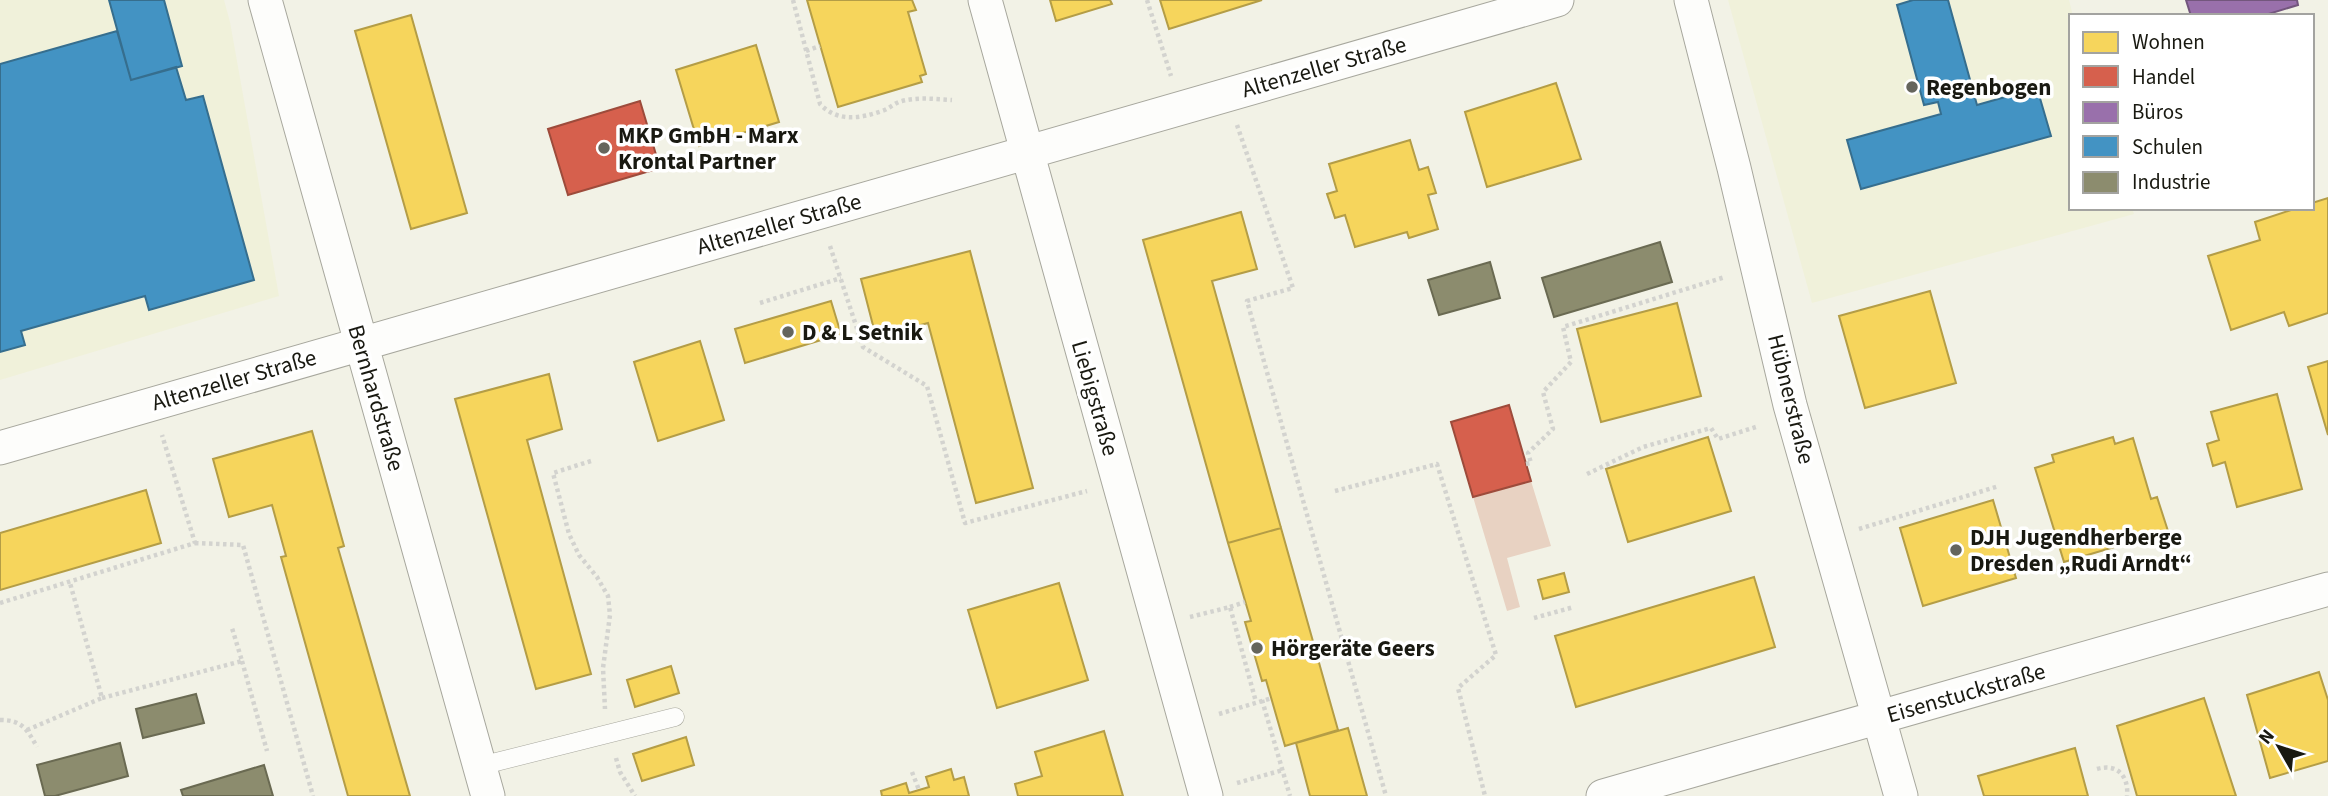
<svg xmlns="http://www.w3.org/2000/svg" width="2328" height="796" viewBox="0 0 2328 796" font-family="'Source Sans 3',sans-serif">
	<rect width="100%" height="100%" fill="#f2f2e6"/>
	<!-- built -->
	<path fill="#f0f1da" d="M0,0H224L230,22L279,296L0,380Z
		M1728,0H2069L2073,16H2071V208H2132L2134,214L1812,303Z"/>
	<!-- green -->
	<path fill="#e8d2c2" d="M1531,481L1551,546L1507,558L1520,607L1507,611L1473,497Z"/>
	<!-- homes -->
	<path fill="#f6d55c" stroke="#b49d46" stroke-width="2" d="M807,0H912L916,10L908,12L926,74L920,76L922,82L838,107Z
		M1050,0H1110L1112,4L1056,21Z
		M1160,0H1262L1169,29Z
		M411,15L467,213L411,229L355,31Z
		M756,45L779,122L699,146L676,70Z
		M1556,83L1581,159L1487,187L1465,112Z
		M1410,140L1419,170L1428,167L1436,193L1428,195L1438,229L1409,238L1407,232L1355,247L1345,215L1335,218L1327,194L1337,191L1329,164Z
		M2328,198V313L2289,326L2284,312L2231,330L2208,256L2260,240L2255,222L2297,208H2312V203Z
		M1241,212L1257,269L1212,281L1281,528L1228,543L1143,240Z
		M970,251L1033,488L976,503L928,323L876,337L861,279Z
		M1930,291L1956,383L1865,408L1839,316Z
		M831,301L841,334L745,363L735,329Z
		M1677,303L1701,396L1601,422L1577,329Z
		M700,341L724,420L658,441L634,362Z
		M2328,361V435L2308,367Z
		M549,374L562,429L527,440L591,674L536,689L455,399Z
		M2277,394L2302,489L2237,507L2225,462L2213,466L2207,444L2219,440L2211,412Z
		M312,431L344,546L338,548L410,796H348L281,557L286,556L272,505L229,517L213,459Z
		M1708,437L1731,511L1628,542L1606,469Z
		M2113,437L2115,444L2133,438L2151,499L2157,497L2168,531L2064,562L2035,468L2054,462L2052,455Z
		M146,490L161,543L0,590V533Z
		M1993,500L2016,578L1923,606L1900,528Z
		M1281,528L1338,730L1285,746L1266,680L1262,681L1245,622L1251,621L1228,543Z
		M1564,573L1569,592L1543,599L1538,580Z
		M1754,577L1775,647L1576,707L1555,636Z
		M1059,583L1088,680L997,708L968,610Z
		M671,666L679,693L635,707L627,680Z
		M2319,672L2328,700V761L2270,778L2247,695Z
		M2204,698L2236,796H2137L2117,726Z
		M1348,728L1367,796H1310L1296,743Z
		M1104,731L1123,796H1018L1015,784L1042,776L1035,752Z
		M686,737L694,765L642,781L633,754Z
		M2075,748L2088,796H1984L1978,776Z
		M951,769L954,780L964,777L969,796H882L881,791L906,783L909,793L929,787L926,777Z"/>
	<!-- shops -->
	<path fill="#d6604d" stroke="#9d4b3b" stroke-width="2" d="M640,101L660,168L568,195L548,129Z
		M1509,405L1531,481L1473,497L1451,422Z"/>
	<!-- offices -->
	<path fill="#9970ab" stroke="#73567d" stroke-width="2" d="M2186,0H2297L2298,5L2262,16H2191Z"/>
	<!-- schools -->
	<path fill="#4393c3" stroke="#366e8e" stroke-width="2" d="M109,0H164L182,66L131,80Z
		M1913,0H1948L1977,105L2037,88L2051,136L1861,189L1847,140L1941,114L1938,102L1924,105L1897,5Z
		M117,31L131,80L176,67L186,100L203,96L254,280L149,310L145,296L21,331L25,345L0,352V64Z"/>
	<!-- industry -->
	<path fill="#8c8c6e" stroke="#6a6a52" stroke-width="2" d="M1660,242L1672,282L1554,317L1542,278Z
		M1490,262L1500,298L1439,315L1428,280Z
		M196,694L204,723L143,738L136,709Z
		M120,743L128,776L55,796H45L37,765Z
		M264,765L273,796H183L181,790Z"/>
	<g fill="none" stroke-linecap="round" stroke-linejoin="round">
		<!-- service casing -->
		<g stroke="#a7a79d" stroke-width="19">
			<path id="service" d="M480,766L675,717"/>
		</g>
		<!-- minor casing -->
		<g stroke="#a7a79d" stroke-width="35">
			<path id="minor" d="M265,0L488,796
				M985,0L1206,796
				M1691,0L1734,168L1790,405L1901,796
				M0,448L1557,0
				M1603,796L2328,589"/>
		</g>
		<!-- path -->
		<path stroke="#d3d3cf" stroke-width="4.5" stroke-dasharray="3.5 3.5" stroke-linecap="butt" d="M793,0L820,104C837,122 859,119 882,111C889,109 894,103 902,101C918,97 935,99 952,100
			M1147,0L1171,76
			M806,51L820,46
			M1237,125L1293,288L1247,301L1386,796
			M830,246L863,347L927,386L965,523L1087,491
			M760,303L841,278
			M591,461L553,473L569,534L579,555L597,577L608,596L610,615L603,668L605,709
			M1526,464L1531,463L1528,453L1553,429L1543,392L1571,362L1563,327L1725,277
			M1587,474L1643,447L1711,428L1718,439L1759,426
			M1335,491L1437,464L1496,655L1458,688L1485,796
			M1859,529L1999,486
			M195,543L243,545L313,796
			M0,603L195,543L162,435
			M1230,607L1245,602
			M1190,617L1230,607L1256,702
			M1534,618L1574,607
			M242,661L267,751
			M102,698L242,661L232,628
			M1262,700L1290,796
			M1219,714L1272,698
			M0,720C22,720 27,729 37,747
			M27,730L102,698L70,583
			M616,758L620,772L635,796
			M2097,769C2117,763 2129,776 2127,796
			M912,772L919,790
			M1237,783L1283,770"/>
		<!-- service -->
		<use href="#service" stroke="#fdfdfb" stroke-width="18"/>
		<!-- minor -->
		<use href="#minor" stroke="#fdfdfb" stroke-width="33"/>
	</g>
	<!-- markers -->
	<g fill="#65655c" stroke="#fff" stroke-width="2.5">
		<circle cx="1912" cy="87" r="7"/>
		<circle cx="604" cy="148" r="7"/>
		<circle cx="788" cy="332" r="7"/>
		<circle cx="1956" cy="550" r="7"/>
		<circle cx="1257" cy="648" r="7"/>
	</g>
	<g text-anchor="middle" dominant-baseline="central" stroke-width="7" stroke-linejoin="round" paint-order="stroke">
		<!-- street labels -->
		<g font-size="23" fill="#191911" stroke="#fff">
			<text transform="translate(1324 67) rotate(-16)">Altenzeller Straße</text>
			<text transform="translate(779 224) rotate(-16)">Altenzeller Straße</text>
			<text transform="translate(234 380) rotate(-16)">Altenzeller Straße</text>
			<text transform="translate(376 398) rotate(74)">Bernhardstraße</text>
			<text transform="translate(1095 398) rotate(74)">Liebigstraße</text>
			<text transform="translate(1791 399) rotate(76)">Hübnerstraße</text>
			<text transform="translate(1966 693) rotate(-16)">Eisenstuckstraße</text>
		</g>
		<!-- poi labels -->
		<g font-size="23" font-weight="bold" fill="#191911" stroke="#fff" text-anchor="start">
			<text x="1926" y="87">Regenbogen</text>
			<text x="618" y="135">MKP GmbH - Marx<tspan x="618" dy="26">Krontal Partner</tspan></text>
			<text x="802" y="332">D &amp; L Setnik</text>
			<text x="1970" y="537">DJH Jugendherberge<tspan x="1970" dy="26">Dresden „Rudi Arndt“</tspan></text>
			<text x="1271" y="648">Hörgeräte Geers</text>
		</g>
	</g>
	<!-- legend -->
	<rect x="2069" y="14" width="245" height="196" fill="#ffffff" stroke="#a3a3a0" stroke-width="2"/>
	<rect x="2083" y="32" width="35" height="21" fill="#f6d55c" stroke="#a3a3a0" stroke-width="2"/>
	<text x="2132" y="49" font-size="21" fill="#191911">Wohnen</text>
	<rect x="2083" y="66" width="35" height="21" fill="#d6604d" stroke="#a3a3a0" stroke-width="2"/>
	<text x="2132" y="84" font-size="21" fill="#191911">Handel</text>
	<rect x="2083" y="102" width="35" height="21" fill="#9970ab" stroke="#a3a3a0" stroke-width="2"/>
	<text x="2132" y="119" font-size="21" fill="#191911">Büros</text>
	<rect x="2083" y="136" width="35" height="21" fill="#4393c3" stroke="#a3a3a0" stroke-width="2"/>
	<text x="2132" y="154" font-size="21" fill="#191911">Schulen</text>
	<rect x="2083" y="172" width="35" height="21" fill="#8c8c6e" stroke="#a3a3a0" stroke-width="2"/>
	<text x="2132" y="189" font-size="21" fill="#191911">Industrie</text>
	<!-- north arrow -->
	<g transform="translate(2279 747) rotate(309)" stroke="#ffffff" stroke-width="5" paint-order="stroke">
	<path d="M0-5L12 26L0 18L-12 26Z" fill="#191911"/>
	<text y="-10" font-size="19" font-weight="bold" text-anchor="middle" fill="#191911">N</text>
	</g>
</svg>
